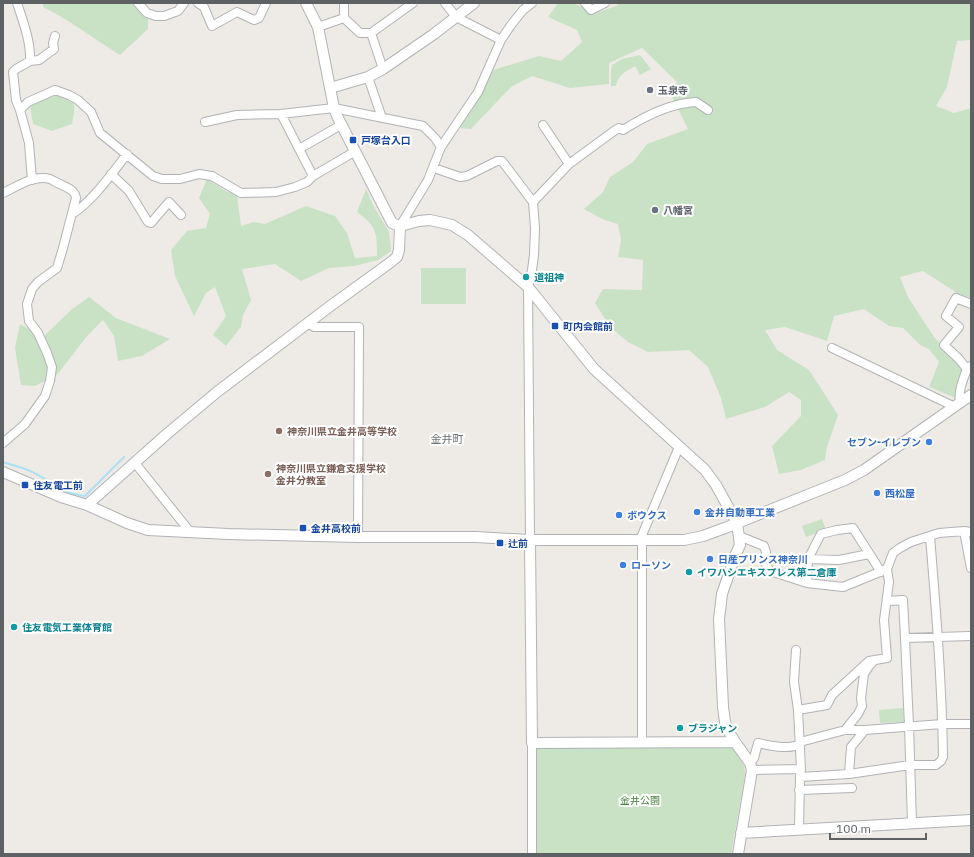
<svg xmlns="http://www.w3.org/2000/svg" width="974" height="857" viewBox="0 0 974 857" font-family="'IBM Plex Sans','Noto Sans JP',sans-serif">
	<rect width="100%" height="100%" fill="#eeebe6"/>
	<!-- green -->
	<path fill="#c9e2c5" d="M43,3H133L148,19V29L120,55C94,39 70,20 43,7Z
		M558,3H573L596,13L616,6L620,3H971V40L957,41L947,87L936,106L954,113L971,108V298L957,293L923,271L900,277L908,297L934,337L963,365L956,398L929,387L939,362L929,349L920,345L903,328L889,326L864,309L834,316L827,341L785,327L765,330L777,350L809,370L838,415L827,447L825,460L801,470L779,474L772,446L801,416V400L789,392L765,407L726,419L721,398L708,367L689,350L648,352L628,342L610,327L595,303L603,289L642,290L643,260L618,257L621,240L618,224L602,219L584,209L603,192L610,177L633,162L647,144L688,129L672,97L677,82L642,48L609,63V84L570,88L532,76L511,87L471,129L460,128L493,70L539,56L561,61L582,42L577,30L548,17Z
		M640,55L651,69L640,75L635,66C626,72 618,74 616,86H611V72L612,65L622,59Z
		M62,87C76,104 76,102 72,124L52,131L33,124L30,105L46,90Z
		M207,179L226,191L237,195L241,226L254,222L265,224L306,206L335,216L347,233L355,258L377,256C377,232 377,227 357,212L366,189L373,205L389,232L391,251L378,260L354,266L329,268L301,281L275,264L242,269L251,300L243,315L241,327L226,346L213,335L226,316L215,287L206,293L194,316L175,276L171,250L187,231L206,228L210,214L199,198Z
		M421,268H466V304H421Z
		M89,297L116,318L170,339L142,356L118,361L114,336L103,320L87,336L57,375L35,386L21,385L15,348L20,324L43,337L71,310Z
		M822,519L826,530L806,537L802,526Z
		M903,708L904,722L880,723L879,710Z
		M733,746C740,756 745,763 745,776L731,854H536V747Z"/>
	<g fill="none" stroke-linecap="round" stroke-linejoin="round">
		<!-- stream -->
		<path stroke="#aee0f5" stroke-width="2" d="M3,462C14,466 26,468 36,474C52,482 66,495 85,496L124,457"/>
		<!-- minor casing -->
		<g stroke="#b1b3b6" stroke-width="10">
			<path id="minor" d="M17,3C23,21 31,42 30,61
				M138,3L147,13L156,16H164L178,11L184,3
				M198,3L204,7L212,26L237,12L254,20L259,18L266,3
				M344,3V18L360,33H371L383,69
				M445,3L456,17L501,40
				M585,3L591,10L605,3
				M318,27L344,18
				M371,33L413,3
				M368,77L382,118
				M20,110L16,100L13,72L16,69L30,61L39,60L54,49L53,43L55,36
				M281,114L313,176
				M205,122L237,115L281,114L334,108L423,126L435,138L441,147
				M543,125L569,164
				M299,149L341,125
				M434,168L460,177L467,176L497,161H502L533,202L535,228L534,255L532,270L528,287L530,540
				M111,174L129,191L148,222L151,223L169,202L181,215
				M32,180L29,143L20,110L28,102L55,90L69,95L78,100L91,112L100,133L153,176L162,179H180L199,174L212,176L241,193L276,192L295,187L307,182L313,176L354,152
				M3,193C16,187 35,174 50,179C54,181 59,184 64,186C70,189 75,191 76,198L63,248L57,268L38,282L32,289L27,304L29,321L38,333L47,353L52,367L50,381L45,396L25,424L3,443
				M533,202L569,164L614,131L619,128L623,130C645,116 670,103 696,102L708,110
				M72,214C92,202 113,172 127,154
				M400,226L428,180L441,147L478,92L501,40L511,25L523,10L532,3
				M971,304L956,298L946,316L959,327L944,345L959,359L967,369L971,366
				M308,323L314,327H359L358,537
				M832,348L955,407
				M960,403C958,391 963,380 967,369
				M135,463L191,533
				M964,531L971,568
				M739,536L764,546L766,552L765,563L770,571L807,583L843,587L887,569
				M640,540L679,447
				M808,559L839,560L869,554
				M807,583L808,559L821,534L837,530L853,528L881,572
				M887,601L903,600L905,638
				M796,650L794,682L798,710L801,769L800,777L799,830
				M798,710L827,705L832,695L869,661L887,658L884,620L889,582L887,569L893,553L900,548L911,542L939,533L964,531L971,532
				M845,730H865
				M642,742V540
				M800,742L845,730L858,714L862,706L861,698L864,674L869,666L872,663
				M532,743V854
				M750,763L754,758L758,743C772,746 788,750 800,744
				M752,770L801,769
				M849,774L851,747L865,730L942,724H971
				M800,777L849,774L910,765H936L941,761L943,757C942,683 936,610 930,536
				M799,790L852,788
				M912,823L909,726L905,638L971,636"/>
		</g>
		<!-- tertiary casing -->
		<g stroke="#b1b3b6" stroke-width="12">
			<path id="tertiary" d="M306,3L318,27L334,108L338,118L392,223L400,226L419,221L430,220L452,225L468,235L528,287L594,369L705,470L716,485L737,523L740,545L735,556L722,594L719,619L723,707L725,722L729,732L735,742
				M330,88L368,77L383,69L434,34L474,3
				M3,472L61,497L87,505L127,523L148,530L228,534L358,537H476L530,540H684L703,536L725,528L845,480L864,470L971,395
				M87,505L168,433L217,392L329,307L391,262L397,257L399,250L400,226
				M530,540L532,743L735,742L750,763L752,770L738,854
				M741,833L971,820"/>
		</g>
		<!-- minor -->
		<use href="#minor" stroke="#fff" stroke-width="8"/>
		<!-- tertiary -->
		<use href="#tertiary" stroke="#fff" stroke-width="10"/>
	</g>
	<!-- markers -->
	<g fill="#6b7280" stroke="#fff" stroke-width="1.5">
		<circle cx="650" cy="90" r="4"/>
		<circle cx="655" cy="210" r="4"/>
	</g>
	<g fill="#1a4fb4" stroke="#fff" stroke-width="1.5">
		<rect x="349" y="136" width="8" height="8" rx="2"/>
		<rect x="551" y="322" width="8" height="8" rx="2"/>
		<rect x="21" y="481" width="8" height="8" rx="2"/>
		<rect x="299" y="524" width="8" height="8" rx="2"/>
		<rect x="496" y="539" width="8" height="8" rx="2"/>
	</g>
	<g fill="#0f9aa8" stroke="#fff" stroke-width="1.5">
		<circle cx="526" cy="277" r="4"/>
		<circle cx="689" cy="572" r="4"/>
		<circle cx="14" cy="627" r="4"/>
		<circle cx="680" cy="728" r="4"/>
	</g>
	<g fill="#8d6e63" stroke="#fff" stroke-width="1.5">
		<circle cx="279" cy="431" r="4"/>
		<circle cx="268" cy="474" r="4"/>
	</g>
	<g fill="#3f7fe0" stroke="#fff" stroke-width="1.5">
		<circle cx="929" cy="442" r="4"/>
		<circle cx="877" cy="493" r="4"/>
		<circle cx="697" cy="512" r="4"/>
		<circle cx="619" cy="515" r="4"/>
		<circle cx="710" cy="559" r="4"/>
		<circle cx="623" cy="565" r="4"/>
	</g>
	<g text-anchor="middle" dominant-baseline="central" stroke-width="4" stroke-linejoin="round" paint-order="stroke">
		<!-- worship labels -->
		<g font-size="10" font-weight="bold" fill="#5b616d" stroke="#fff" text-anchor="start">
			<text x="658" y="90">玉泉寺</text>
			<text x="663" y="210">八幡宮</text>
		</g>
		<!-- transit labels -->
		<g font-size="10" font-weight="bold" fill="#164399" stroke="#fff" text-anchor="start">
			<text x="361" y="140">戸塚台入口</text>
			<text x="563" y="326">町内会館前</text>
			<text x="33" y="485">住友電工前</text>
			<text x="311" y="528">金井高校前</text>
			<text x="508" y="543">辻前</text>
		</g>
		<!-- culture labels -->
		<g font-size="10" font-weight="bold" fill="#0d838f" stroke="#fff" text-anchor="start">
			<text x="534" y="277">道祖神</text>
			<text x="697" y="572">イワハシエキスプレス第二倉庫</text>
			<text x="22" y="627">住友電気工業体育館</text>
			<text x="688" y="728">ブラジャン</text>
		</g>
		<!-- education labels -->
		<g font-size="10" font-weight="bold" fill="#785e54" stroke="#fff" text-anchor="start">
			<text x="287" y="431">神奈川県立金井高等学校</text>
			<text x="276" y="468">神奈川県立鎌倉支援学校<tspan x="276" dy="12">金井分教室</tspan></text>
		</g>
		<!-- shop labels -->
		<g font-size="10" font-weight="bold" fill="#366cbe" stroke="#fff" text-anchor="start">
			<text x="921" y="442" text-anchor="end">セブン-イレブン</text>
			<text x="885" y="493">西松屋</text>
			<text x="705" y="512">金井自動車工業</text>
			<text x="627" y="515">ボウクス</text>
			<text x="718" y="559">日産プリンス神奈川</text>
			<text x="631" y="565">ローソン</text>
		</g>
		<!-- park labels -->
		<g font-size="10" fill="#46813f" stroke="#fff">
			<text x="640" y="800">金井公園</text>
		</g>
		<!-- neighbourhood labels -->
		<g font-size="11" fill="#6e7376" stroke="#fff">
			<text x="447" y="439">金井町</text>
		</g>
	</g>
	<!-- border -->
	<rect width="974" height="857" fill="none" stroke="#5d6164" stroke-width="8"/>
	<!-- scale -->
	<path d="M830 833v6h96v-6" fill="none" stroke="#5d6164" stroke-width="2"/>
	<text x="836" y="833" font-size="12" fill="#5d6164" stroke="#ffffff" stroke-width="3" paint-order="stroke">100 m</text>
</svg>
